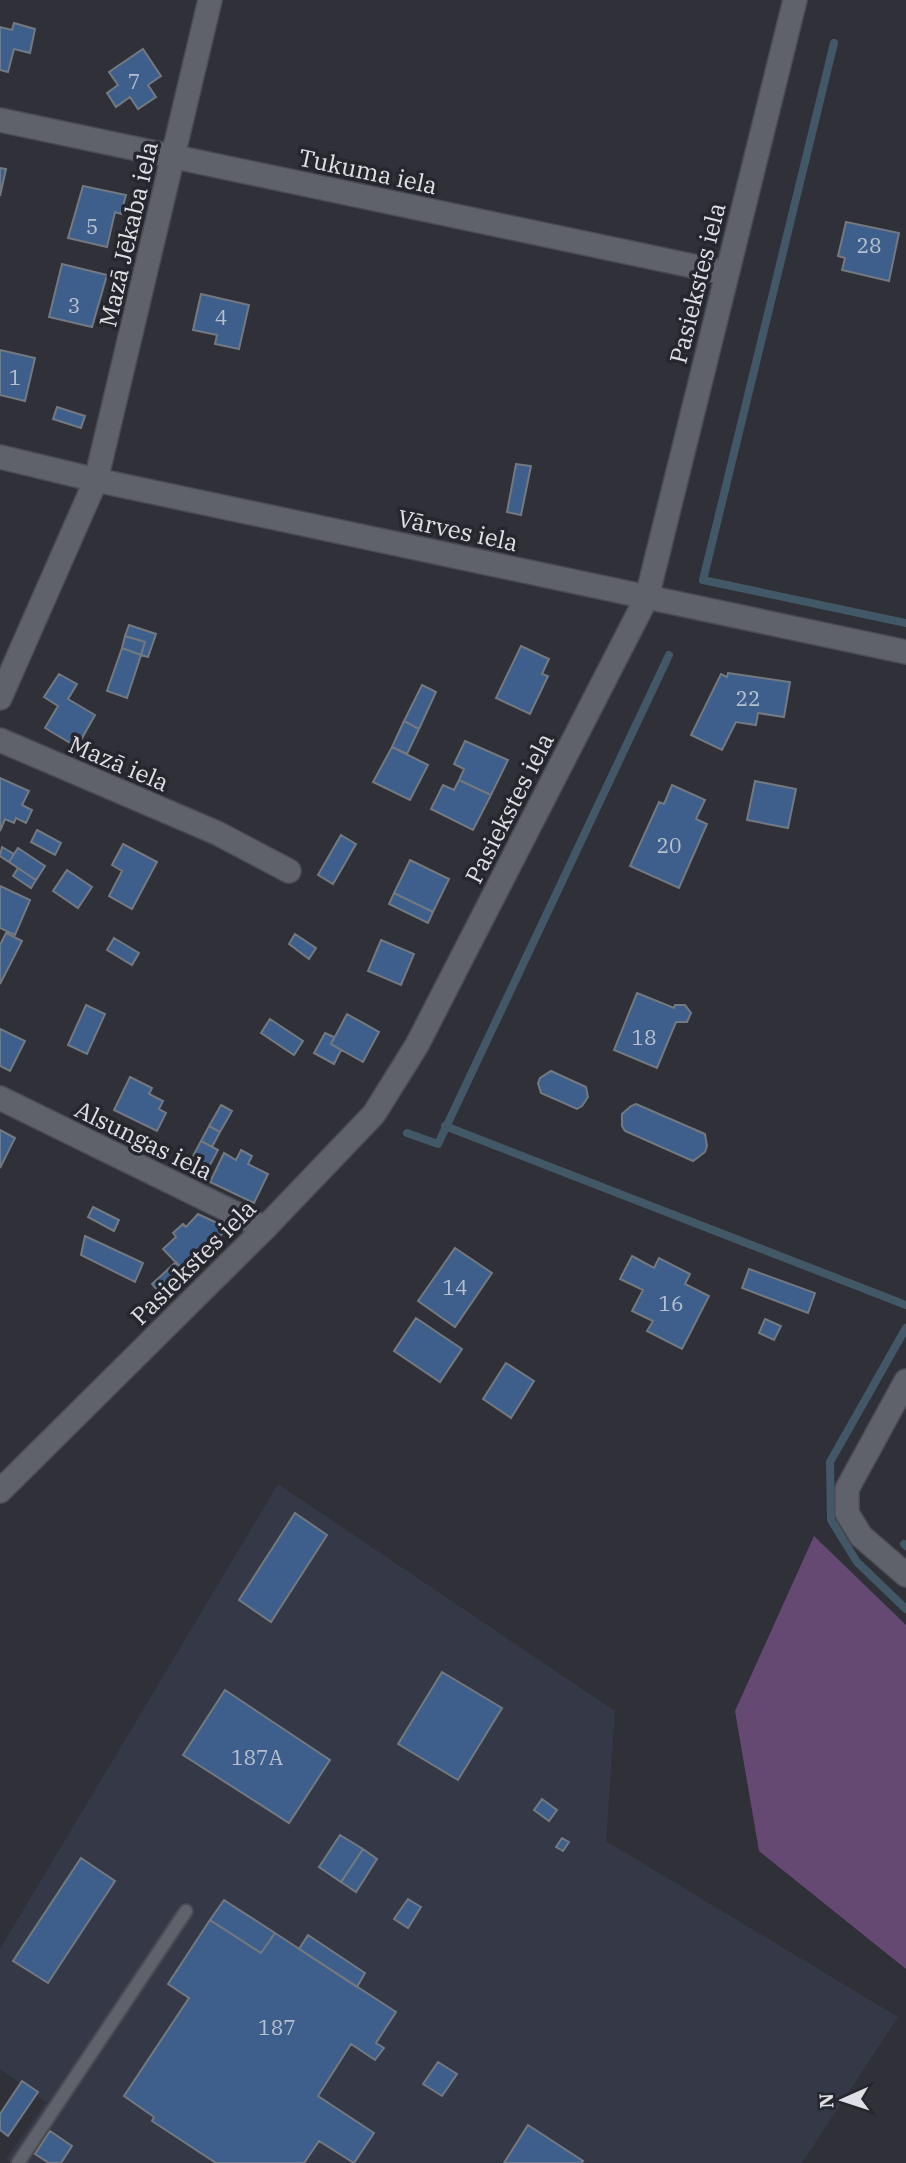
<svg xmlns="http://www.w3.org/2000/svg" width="906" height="2163" viewBox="0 0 906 2163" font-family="'IBM Plex Serif',serif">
	<rect width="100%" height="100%" fill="#2f3038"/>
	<!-- built -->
	<path fill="#353846" d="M278,1484L615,1711L606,1841L898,2017L802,2163H13L6,2159L46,2102L0,2069V1949Z"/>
	<!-- green -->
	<path fill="#654972" d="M814,1536L906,1625V1969L759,1851L735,1711Z"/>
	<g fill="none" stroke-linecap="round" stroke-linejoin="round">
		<!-- stream -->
		<path stroke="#435866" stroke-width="8" d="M834,43L703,580L906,623
			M445,1126L906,1305
			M407,1133L438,1144L669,655
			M906,1328L830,1462L831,1520L857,1562L906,1609
			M904,1544L906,1546"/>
	</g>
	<!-- building -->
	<path fill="#3e5f8b" stroke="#737981" stroke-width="2" d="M14,23L35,29L30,53L14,49L8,72L0,70V27L12,30Z
		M143,49L161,76L148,85L156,97L138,109L130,97L116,107L107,93L118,85L109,72Z
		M0,168L6,169L0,196Z
		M83,186L126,195L121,214L115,212L107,247L68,238Z
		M846,222L899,233L889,281L842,270L845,258L838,256Z
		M62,264L107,275L92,327L49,317Z
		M201,294L249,305L239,349L215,344L217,335L193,330Z
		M0,350L35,358L25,401L0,395Z
		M57,407L85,416L81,428L53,419Z
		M516,464L531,466L521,515L507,512Z
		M129,625L156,634L148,657L141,655L145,642L125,636Z
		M125,636L145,642L141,655L122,648Z
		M521,646L549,659L542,674L548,676L530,714L496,698Z
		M122,648L141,655L127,698L107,691Z
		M728,673L790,682L784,717L758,713L756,725L736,722L722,750L691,735L721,674L727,677Z
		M59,674L77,684L68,699L95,715L77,747L45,728L58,706L44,697Z
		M422,685L436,692L419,729L404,721Z
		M404,721L419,729L407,754L392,747Z
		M465,741L508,760L491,795L459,780L464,769L454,764Z
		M392,747L428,765L410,800L373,782Z
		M0,778L29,791L22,805L32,810L26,823L16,818L14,823L5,819L0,831Z
		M459,780L491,795L473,830L431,809L443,785L454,790Z
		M755,781L796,789L788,828L747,820Z
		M672,785L705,800L696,819L707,824L679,888L630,866L659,802L664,804Z
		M37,830L61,843L55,855L31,842Z
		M341,835L356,844L333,884L318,875Z
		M123,844L157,862L132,909L109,896L122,871L112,865Z
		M2,847L14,854L9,862L0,856Z
		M18,848L45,866L36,880L9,862Z
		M410,860L449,879L433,912L394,893Z
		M18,868L36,880L31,888L13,876Z
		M67,870L92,887L78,908L53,891Z
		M0,886L30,900L15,935L0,928Z
		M394,893L433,912L428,923L389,904Z
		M6,933L22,941L0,984V945Z
		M295,934L316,948L309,959L289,944Z
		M114,938L139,953L132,965L107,950Z
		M381,940L414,954L401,985L368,971Z
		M637,993L674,1008L675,1005H685L691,1013L687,1022H676L657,1068L614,1050Z
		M86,1005L105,1014L87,1054L68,1045Z
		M347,1014L379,1032L363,1062L331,1044Z
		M270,1019L303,1041L294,1055L261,1033Z
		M0,1029L25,1041L10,1071L0,1066Z
		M325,1033L334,1037L331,1044L341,1050L334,1064L314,1053Z
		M551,1071L586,1087L588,1097L582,1106L577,1109L541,1093L538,1083L540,1078Z
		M130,1077L152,1088L149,1094L163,1101L159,1109L166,1113L157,1131L114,1110Z
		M636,1104L705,1134L707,1146L705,1152L693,1161L625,1131L622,1126V1114L631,1106Z
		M221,1105L232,1111L220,1132L209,1126Z
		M209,1126L220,1132L212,1147L201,1141Z
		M0,1130L15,1138L0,1168Z
		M201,1141L218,1150L204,1176L187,1167Z
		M241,1150L252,1156L248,1164L268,1174L254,1203L210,1182L224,1153L236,1160Z
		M93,1207L119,1220L114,1231L88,1217Z
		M198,1214L228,1228L184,1271L163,1249L176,1237L173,1233L183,1224L186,1227Z
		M85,1236L143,1263L135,1282L81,1255Z
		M455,1248L492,1273L455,1327L418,1301Z
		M632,1256L654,1268L659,1258L690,1274L685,1284L709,1296L682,1349L647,1331L653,1321L632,1311L643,1290L620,1279Z
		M176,1262L184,1271L160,1293L152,1284Z
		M749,1269L815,1293L808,1313L742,1288Z
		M416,1318L462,1349L440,1382L394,1351Z
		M765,1319L781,1326L774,1340L759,1333Z
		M506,1363L534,1381L511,1418L483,1399Z
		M295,1513L327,1535L271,1622L239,1600Z
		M442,1672L502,1708L458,1780L398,1744Z
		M225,1690L330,1760L289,1823L183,1755Z
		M542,1799L557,1810L549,1821L534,1810Z
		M340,1835L363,1849L341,1882L319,1867Z
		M562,1838L569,1842L563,1851L556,1847Z
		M363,1849L377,1859L356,1892L341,1882Z
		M81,1858L115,1881L48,1983L13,1961Z
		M408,1899L421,1907L408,1928L394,1919Z
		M224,1900L275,1933L261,1953L210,1920Z
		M210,1920L261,1953L275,1933L396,2012L376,2043L384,2048L375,2060L351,2044L318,2096L374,2133L354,2163L319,2141L304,2163H216L152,2121L154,2117L124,2096L189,1998L168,1984Z
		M308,1935L365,1973L357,1987L299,1949Z
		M438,2062L457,2074L442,2096L423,2084Z
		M22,2081L38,2092L8,2136L0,2130V2114Z
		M528,2125L583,2161L581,2163H504Z
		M50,2131L72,2146L61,2163H49L35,2154Z"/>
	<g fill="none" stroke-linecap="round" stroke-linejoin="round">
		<!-- service casing -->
		<g stroke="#4b4c53" stroke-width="16">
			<path id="service" d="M18,2163L186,1911"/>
		</g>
		<!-- minor casing -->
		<g stroke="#4b4c53" stroke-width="26">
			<path id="minor" d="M0,120L726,273
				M0,457L96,480L906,652
				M0,698L96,480L210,0
				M0,740L217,833L289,871
				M0,1098L265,1228
				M906,1381L847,1489V1513L861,1536L906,1575
				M0,1491L265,1228L374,1114L417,1045L647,597L795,0"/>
		</g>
		<!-- service -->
		<use href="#service" stroke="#60626b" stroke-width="12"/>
		<!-- minor -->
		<use href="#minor" stroke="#60626b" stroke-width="23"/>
	</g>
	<g text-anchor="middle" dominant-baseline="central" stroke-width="7" stroke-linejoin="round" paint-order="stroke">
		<!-- number labels -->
		<g font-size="21" fill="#b7c0cf">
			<text x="134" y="81">7</text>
			<text x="92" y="226">5</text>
			<text x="869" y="245">28</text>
			<text x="74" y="305">3</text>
			<text x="221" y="317">4</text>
			<text x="15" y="377">1</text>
			<text x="748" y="698">22</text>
			<text x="669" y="845">20</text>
			<text x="644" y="1037">18</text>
			<text x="455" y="1287">14</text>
			<text x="671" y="1303">16</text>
			<text x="257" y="1757">187A</text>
			<text x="277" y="2027">187</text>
		</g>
		<!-- street labels -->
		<g font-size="24" fill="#dfe0e6" stroke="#25262e">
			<text transform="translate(368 171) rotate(12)">Tukuma iela</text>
			<text transform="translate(128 234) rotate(-77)">Mazā Jēkaba iela</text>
			<text transform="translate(697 283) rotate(-76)">Pasiekstes iela</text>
			<text transform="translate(458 530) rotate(12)">Vārves iela</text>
			<text transform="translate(119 763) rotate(23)">Mazā iela</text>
			<text transform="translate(509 808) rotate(-63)">Pasiekstes iela</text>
			<text transform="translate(144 1140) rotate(26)">Alsungas iela</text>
			<text transform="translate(193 1262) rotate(-45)">Pasiekstes iela</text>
		</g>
	</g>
	<!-- north arrow -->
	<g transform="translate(843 2100) rotate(267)" stroke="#25262e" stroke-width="5" paint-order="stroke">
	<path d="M0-5L12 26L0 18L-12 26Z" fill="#dfe0e6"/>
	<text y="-10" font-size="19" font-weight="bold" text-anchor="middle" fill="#dfe0e6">N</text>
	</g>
</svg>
